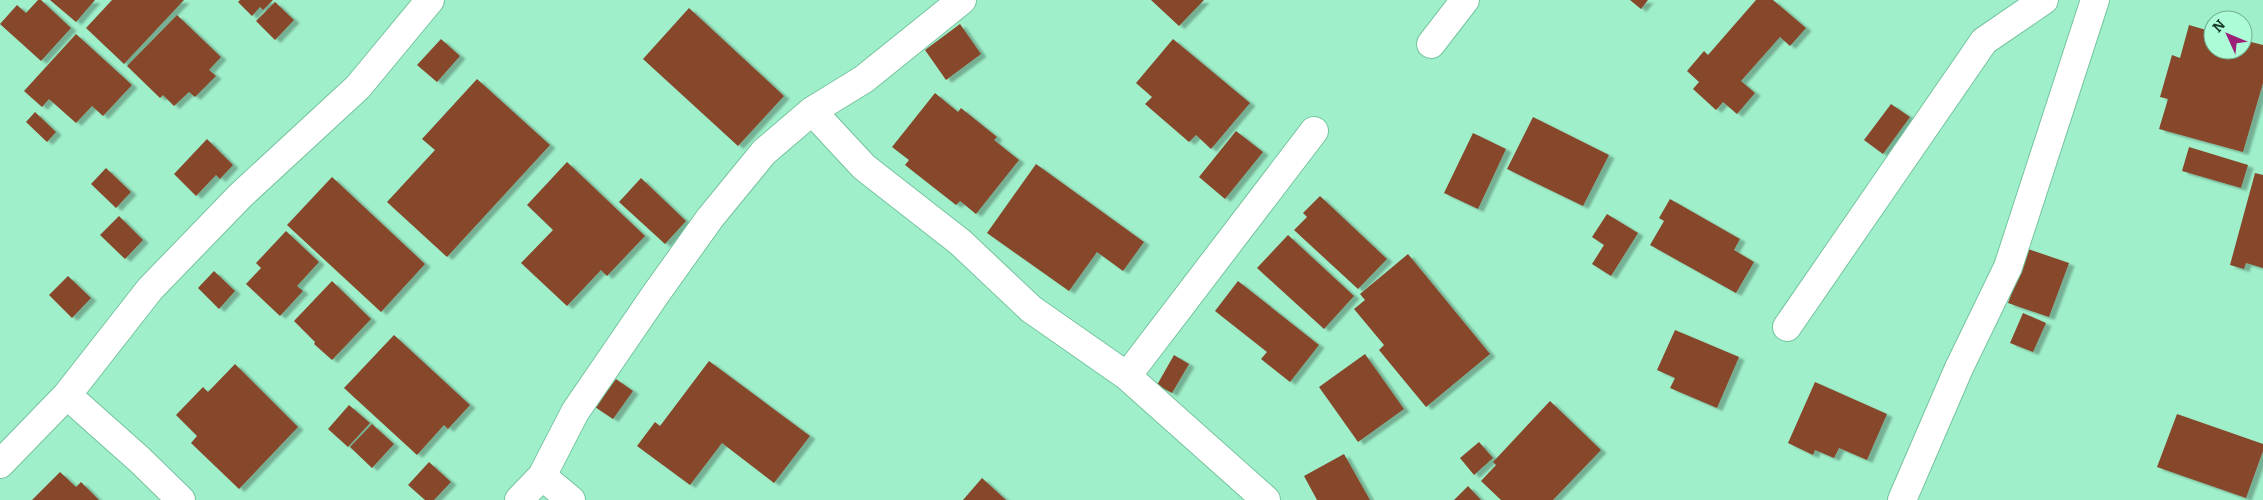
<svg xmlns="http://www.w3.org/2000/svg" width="2263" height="500" viewBox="0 0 2263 500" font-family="Bitter,serif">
	<defs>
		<filter id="shadow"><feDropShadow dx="5.5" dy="3" stdDeviation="1" flood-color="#0004"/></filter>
	</defs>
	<rect width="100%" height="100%" fill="#9ff0ca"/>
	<!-- building -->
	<path fill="#86472c" filter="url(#shadow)" d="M38,0H41L71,28L41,61L0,24L17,5L26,13Z
		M50,0H95L76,22Z
		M112,0H184L124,64L86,28Z
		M240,0H273L263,10L260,7L252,16L238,2Z
		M1151,0H1204L1179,26Z
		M1630,0H1648L1641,9Z
		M1756,0H1773L1806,28L1790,46L1780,37L1741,81L1755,93L1737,114L1723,102L1716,110L1693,89L1699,82L1687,71L1704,51L1708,55Z
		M275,2L294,20L275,40L256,21Z
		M689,8L784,96L738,146L643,59Z
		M177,15L221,57L209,70L216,76L195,97L189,92L174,106L163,95L160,98L127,66Z
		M960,24L981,54L946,80L925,50Z
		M2189,25L2213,32V50H2243V40L2263,45V83L2243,152L2159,129L2168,99L2160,97L2172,55L2180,58Z
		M76,34L132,85L103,116L92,106L76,123L49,99L42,107L24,91Z
		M441,39L460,56L437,82L417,65Z
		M1173,39L1250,103L1211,149L1196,135L1189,142L1145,104L1152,97L1136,83Z
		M477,79L550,145L447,257L387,202L435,150L422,139Z
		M935,93L958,112L961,108L997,137L994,140L1019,160L976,214L960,201L956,205L905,165L909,160L892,147Z
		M1891,104L1910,117L1883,154L1864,140Z
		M35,112L56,132L47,142L26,122Z
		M1533,117L1609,155L1583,206L1507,169Z
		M1236,131L1263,152L1225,199L1199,177Z
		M1473,133L1506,149L1478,209L1444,193Z
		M207,139L233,165L220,179L216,175L196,196L174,174Z
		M2189,147L2248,165L2241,188L2182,171Z
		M567,162L645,236L607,276L601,270L567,306L521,263L553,230L527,205Z
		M1036,164L1144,242L1123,271L1097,252L1069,291L987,233Z
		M106,168L131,192L116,208L91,184Z
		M2255,173L2263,175V268L2246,263L2244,269L2230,265Z
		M332,177L425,264L381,312L287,225Z
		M641,178L686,221L665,244L619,202Z
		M1320,196L1387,259L1358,289L1294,230L1307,217L1303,213Z
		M1670,199L1740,239L1734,250L1754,262L1736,293L1650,245L1664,221L1659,218Z
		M1607,214L1638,233L1611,276L1592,264L1604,245L1592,237Z
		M119,216L143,240L125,259L100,235Z
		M286,231L319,262L297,286L303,291L280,316L246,284L261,268L256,263Z
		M1288,235L1354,296L1324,329L1257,268Z
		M2028,249L2069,263L2049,317L2008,303Z
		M1408,254L1490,354L1426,407L1379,350L1384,345L1354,309L1365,300L1360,294Z
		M214,271L235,291L219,309L198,288Z
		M68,276L91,298L72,318L49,295Z
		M332,281L371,319L332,360L314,344L315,342L294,321Z
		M1238,281L1319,345L1290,382L1261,359L1267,352L1215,311Z
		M2023,313L2046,323L2033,352L2010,343Z
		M1675,330L1739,357L1717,408L1670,388L1675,378L1657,370Z
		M394,335L470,405L448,429L444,425L417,455L344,388Z
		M1365,354L1404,409L1358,442L1319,387Z
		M1174,355L1189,364L1172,393L1157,385Z
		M709,361L810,436L774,483L722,443L690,485L637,446L655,422L660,426Z
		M235,364L298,427L239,489L191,443L197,436L176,415L203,387L208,392Z
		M616,379L633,391L613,419L595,407Z
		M1815,382L1887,414L1867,460L1839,448L1834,458L1815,450L1813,455L1788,443Z
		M1550,401L1601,450L1553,500H1501L1481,481L1496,465L1493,462Z
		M349,405L370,423L348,447L328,429Z
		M2177,414L2263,444V451L2246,498L2157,467Z
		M372,424L394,444L372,468L350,447Z
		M1479,442L1493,458L1474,475L1460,458Z
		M1344,454L1370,500H1317L1304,476Z
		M429,462L451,482L434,500H425L408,485Z
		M60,472L76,487L81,482L99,500H32Z
		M982,478L1006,500H963Z
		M1468,486L1481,500H1454Z"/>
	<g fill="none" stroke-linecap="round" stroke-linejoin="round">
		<!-- minor casing -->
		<g stroke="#75c49f" stroke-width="30">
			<path id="minor" d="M1431,44L1465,0
				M812,111L864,167L960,242L1031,309L1127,376L1266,500
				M1787,327L1984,41L2044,0
				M1127,376L1314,131
				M67,395L140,460L181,500
				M0,464L67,395L150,289L241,195L358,87L430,0
				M542,476L571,500
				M519,500L542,476L575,412L655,295L710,218L764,152L812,111L864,79L962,0
				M1902,500L1959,368L2008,267L2095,0"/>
		</g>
		<!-- minor -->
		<use href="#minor" stroke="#fff" stroke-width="28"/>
	</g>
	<!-- north arrow -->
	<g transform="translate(2228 35) rotate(314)"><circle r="24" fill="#acfdd7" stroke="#71af92"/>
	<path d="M0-4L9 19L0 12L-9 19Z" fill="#9c2077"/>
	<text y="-8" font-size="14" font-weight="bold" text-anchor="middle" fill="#18392a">N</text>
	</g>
</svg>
